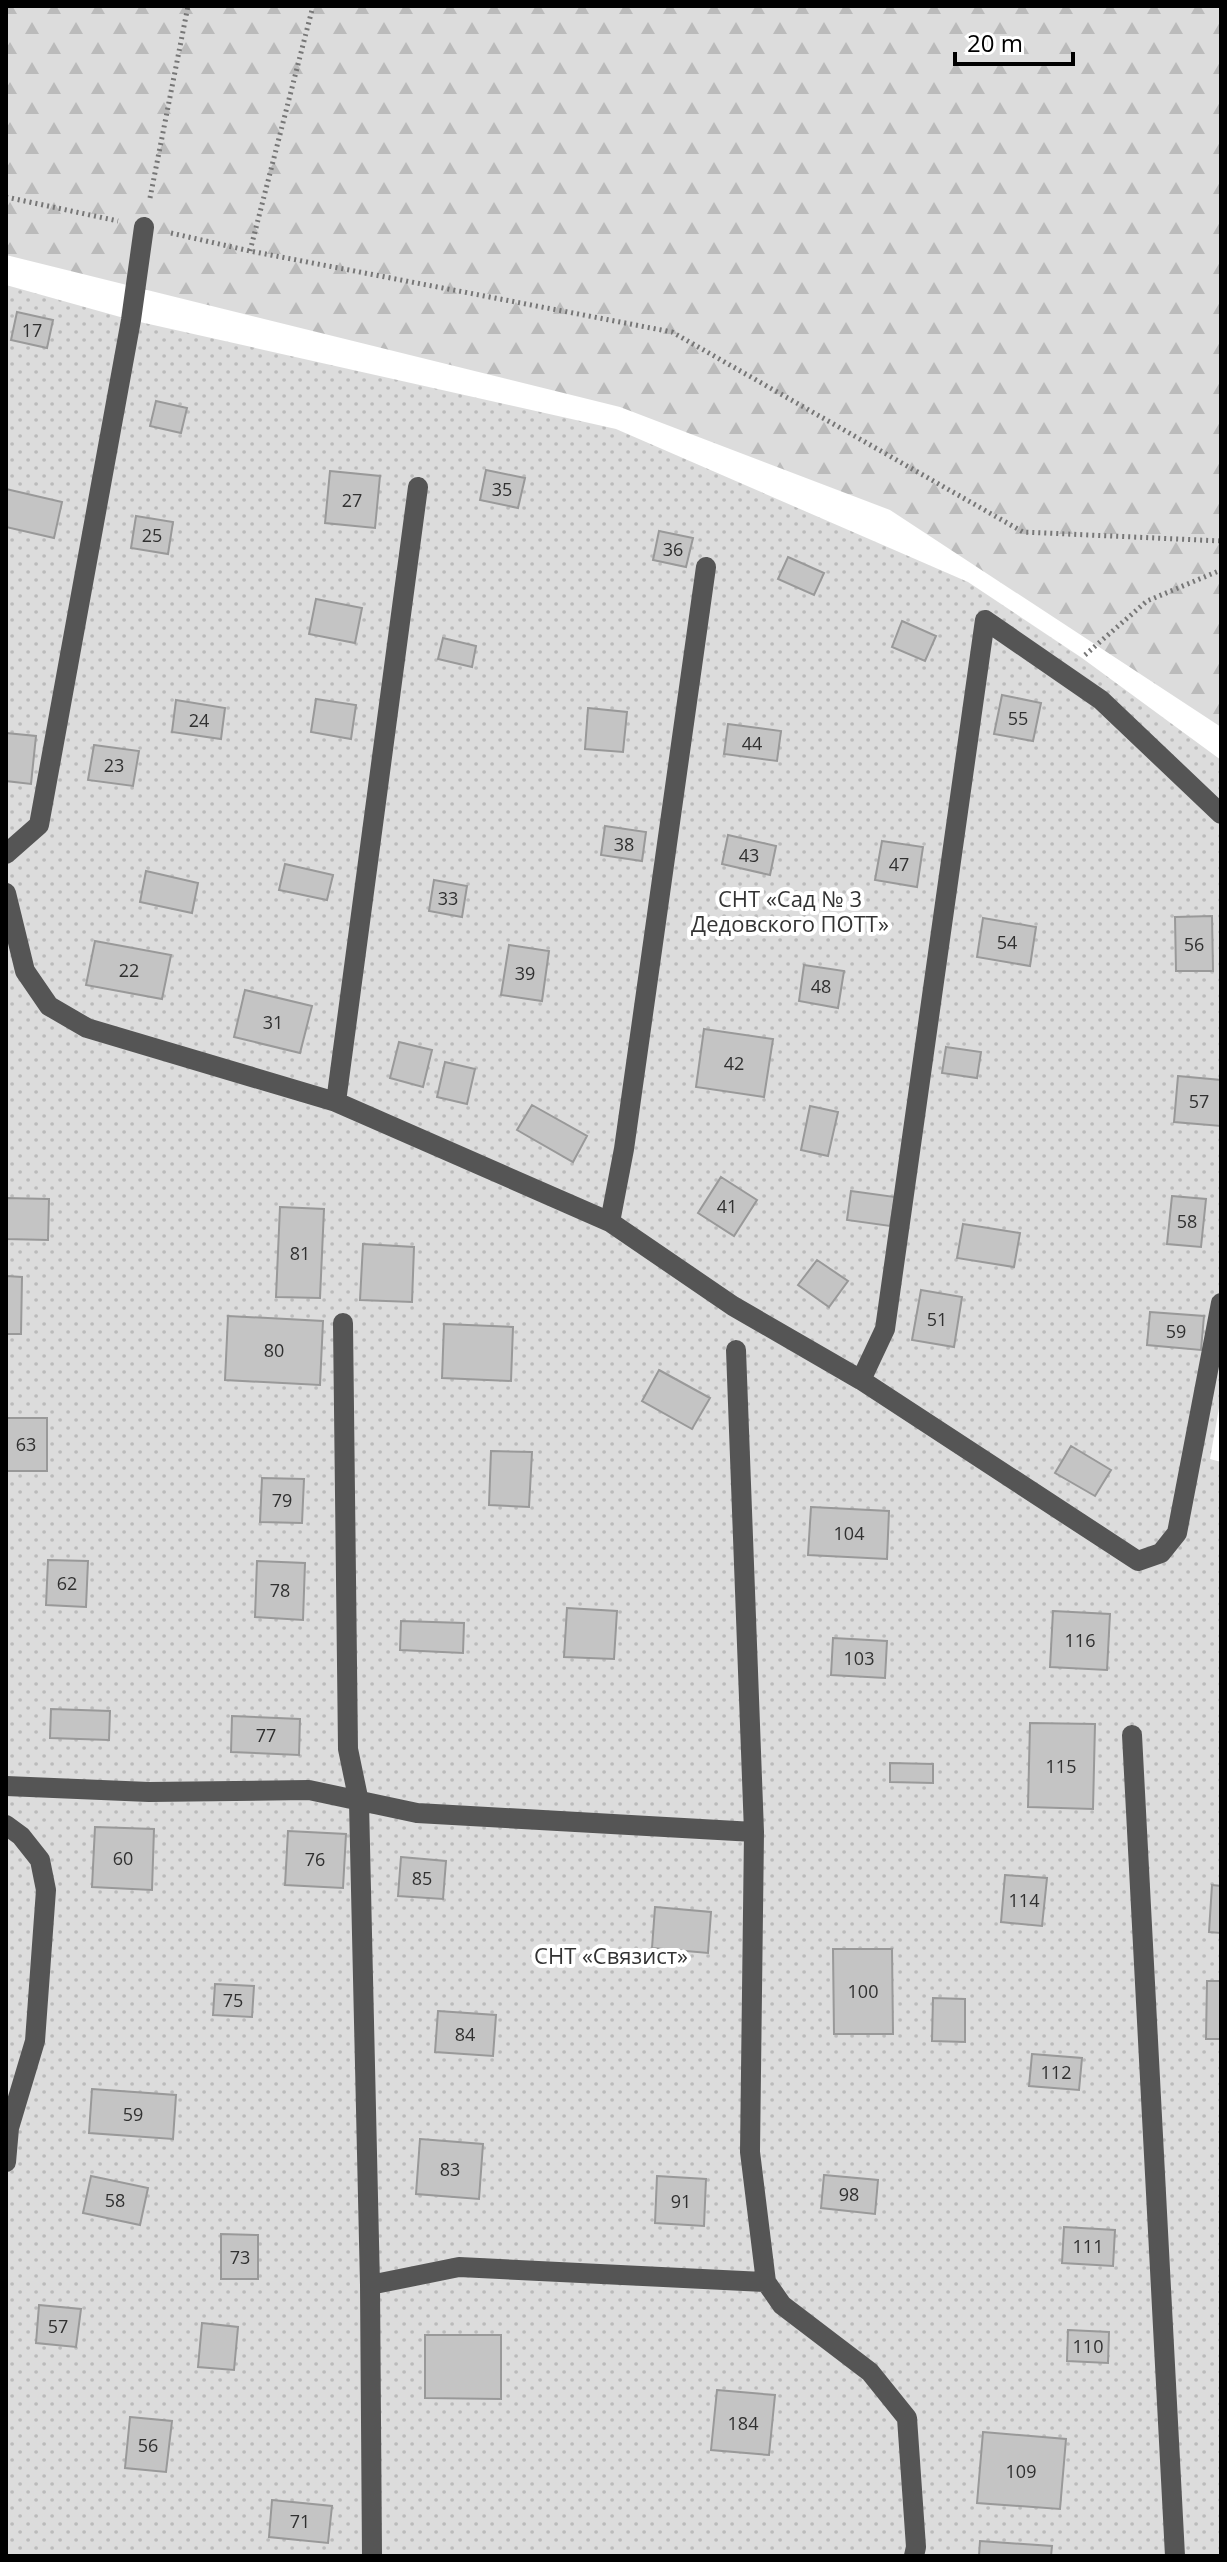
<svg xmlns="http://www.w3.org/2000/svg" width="1227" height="2562" viewBox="0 0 1227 2562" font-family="'Open Sans',sans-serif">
	<defs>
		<pattern id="forest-firs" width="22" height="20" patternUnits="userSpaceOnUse" patternTransform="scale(2)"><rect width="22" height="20" fill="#dcdcdc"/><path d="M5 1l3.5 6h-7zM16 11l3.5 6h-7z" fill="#bbb"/></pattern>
		<pattern id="park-dots" width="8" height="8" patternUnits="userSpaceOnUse" patternTransform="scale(2)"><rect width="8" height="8" fill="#dcdcdc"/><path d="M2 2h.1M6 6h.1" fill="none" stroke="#bbb" stroke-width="1.8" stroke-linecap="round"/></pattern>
	</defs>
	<rect width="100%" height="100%" fill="#fff"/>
	<!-- forest -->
	<path fill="url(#forest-firs)" d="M6,6H1221V727L890,510L620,407L6,255Z"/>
	<!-- park -->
	<path fill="url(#park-dots)" d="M6,285L131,320L616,429L968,582L1082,658L1221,760V1396L1210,1459L1221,1462V2556H6Z"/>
	<!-- building -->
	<path fill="#c4c4c4" stroke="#999" stroke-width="2" d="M17,312L53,320L47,348L11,340Z
		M156,401L187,408L181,433L150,426Z
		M486,470L525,478L518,508L480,500Z
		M330,471L380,476L375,528L325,523Z
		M6,489L62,502L54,538L6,527Z
		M136,516L173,522L168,554L131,548Z
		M659,531L693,538L686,567L653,560Z
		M788,557L824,573L814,595L778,579Z
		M316,599L362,608L355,643L309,634Z
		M902,621L936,636L925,661L892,647Z
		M443,638L476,646L472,667L438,659Z
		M1002,695L1041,703L1033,741L994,734Z
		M316,699L356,705L351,739L311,732Z
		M176,700L225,708L221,739L172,732Z
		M588,708L627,712L623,752L585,749Z
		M728,724L781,731L777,761L724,754Z
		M6,733L36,736L31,784L6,781Z
		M94,745L139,751L133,786L88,780Z
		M605,826L646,832L642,861L601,855Z
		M728,835L776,846L770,875L722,864Z
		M882,841L923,847L917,887L875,880Z
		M285,864L333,875L327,900L279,890Z
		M146,871L198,883L192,913L140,902Z
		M434,880L467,886L462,917L429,911Z
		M1212,916L1213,971H1176L1175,917Z
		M983,918L1036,927L1030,966L977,957Z
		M95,941L171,955L162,999L86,985Z
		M509,945L549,951L542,1001L501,995Z
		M804,965L844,971L838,1008L799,1001Z
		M245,990L312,1006L300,1053L234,1037Z
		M704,1029L773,1039L764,1097L696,1087Z
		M399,1042L432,1050L423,1087L390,1078Z
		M946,1047L981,1052L977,1078L942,1073Z
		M445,1062L475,1069L467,1104L437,1097Z
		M1178,1076L1221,1080V1126L1174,1122Z
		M532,1105L587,1136L573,1162L517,1130Z
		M810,1106L838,1112L828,1156L801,1150Z
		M721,1177L757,1200L734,1236L698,1213Z
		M851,1191L895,1197L890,1226L847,1220Z
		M1172,1196L1206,1199L1201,1247L1167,1244Z
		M6,1198L49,1199L48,1240L6,1239Z
		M280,1207L324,1209L320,1298L276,1297Z
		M963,1224L1020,1233L1014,1267L957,1258Z
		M363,1244L414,1247L412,1302L360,1300Z
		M817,1260L848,1281L829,1307L798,1285Z
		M6,1276L22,1277L21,1334H6Z
		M921,1290L962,1297L954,1347L912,1340Z
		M1150,1312L1204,1316L1201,1350L1147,1345Z
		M228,1316L323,1321L320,1385L225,1380Z
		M444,1324L513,1327L511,1381L442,1378Z
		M659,1370L710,1398L692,1429L642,1401Z
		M6,1418H47V1471H6Z
		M1071,1446L1111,1470L1095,1496L1055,1473Z
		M491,1451L532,1452L529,1507L489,1505Z
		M262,1478L304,1479L302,1523L260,1522Z
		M811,1507L889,1511L887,1559L808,1555Z
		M48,1560L88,1561L86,1607L46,1605Z
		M257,1561L305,1563L303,1620L255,1617Z
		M567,1608L617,1611L614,1659L564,1657Z
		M1053,1611L1110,1614L1107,1670L1050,1667Z
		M401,1621L464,1623L463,1653L400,1650Z
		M833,1638L887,1641L885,1678L831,1675Z
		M51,1709L110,1711L109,1740L50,1738Z
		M232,1716L300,1719L299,1755L231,1752Z
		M1030,1723L1095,1724L1093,1809L1028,1807Z
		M890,1763L933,1764V1783L890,1782Z
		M95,1827L154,1829L152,1890L92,1887Z
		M288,1831L346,1834L343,1888L285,1885Z
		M401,1857L446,1861L443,1899L398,1896Z
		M1005,1875L1047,1878L1042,1926L1001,1922Z
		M1212,1885L1221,1886V1933L1209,1932Z
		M655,1907L711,1912L708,1953L652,1948Z
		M833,1949H892L893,2034H834Z
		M1207,1981H1221V2039H1206Z
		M215,1984L254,1986L252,2017L213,2015Z
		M933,1998L965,1999V2042L932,2041Z
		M438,2011L496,2015L493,2056L435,2052Z
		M1032,2054L1082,2058L1079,2090L1029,2086Z
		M92,2089L176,2095L173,2139L89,2133Z
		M420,2139L483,2144L479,2199L416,2194Z
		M824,2175L878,2180L875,2214L821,2208Z
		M91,2176L148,2188L140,2225L83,2213Z
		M657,2176L706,2179L704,2226L655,2223Z
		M1064,2227L1115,2230L1113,2266L1062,2263Z
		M221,2234L258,2235V2279H221Z
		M39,2305L81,2309L76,2347L36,2343Z
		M202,2323L238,2327L234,2370L198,2367Z
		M1068,2330L1109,2332L1108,2363L1067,2361Z
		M425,2335H501V2399L425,2398Z
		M717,2390L775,2395L769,2455L711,2450Z
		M130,2417L172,2421L166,2472L125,2468Z
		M983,2432L1066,2439L1060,2509L977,2503Z
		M272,2500L332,2506L328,2543L269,2537Z
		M980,2541L1052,2546L1051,2556H979Z"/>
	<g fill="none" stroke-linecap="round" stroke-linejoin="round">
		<!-- path -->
		<path stroke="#777" stroke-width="5" stroke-dasharray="2 4" stroke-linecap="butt" d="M6,197L118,221
			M150,198L188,6
			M171,233L250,251L672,332L1023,532L1221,541
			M250,251L313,6
			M1085,655L1147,601L1221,570"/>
		<!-- minor -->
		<path stroke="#555" stroke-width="20" d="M6,854L39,825L131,320L144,227
			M6,893L25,971L49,1006L87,1028L336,1102L610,1222L733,1306L861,1380L1138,1561L1161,1553L1177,1533L1221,1303
			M336,1102L418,487
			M610,1222L624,1149L706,567
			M343,1323L348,1749L359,1802L370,2285L372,2556
			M736,1350L754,1832L750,2152L766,2282L782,2305L870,2372L907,2418L916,2547L914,2556
			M861,1380L885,1329L985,620L1101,700L1221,814
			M1132,1735L1175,2556
			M6,1786L149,1792L309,1790L417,1813L754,1832
			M6,1825L21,1836L40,1860L46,1890L35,2041L9,2128L6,2162
			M370,2285L459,2267L766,2282"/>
	</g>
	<g text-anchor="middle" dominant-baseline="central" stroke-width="8" stroke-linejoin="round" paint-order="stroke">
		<!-- number labels -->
		<g font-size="18" fill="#313131">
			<text x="32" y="330">17</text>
			<text x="502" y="489">35</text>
			<text x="352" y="500">27</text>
			<text x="152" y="535">25</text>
			<text x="673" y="549">36</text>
			<text x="1018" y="718">55</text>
			<text x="199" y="720">24</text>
			<text x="752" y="743">44</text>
			<text x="114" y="765">23</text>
			<text x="624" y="844">38</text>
			<text x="749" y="855">43</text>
			<text x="899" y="864">47</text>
			<text x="448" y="898">33</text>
			<text x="1007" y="942">54</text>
			<text x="1194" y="944">56</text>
			<text x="129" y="970">22</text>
			<text x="525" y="973">39</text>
			<text x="821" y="986">48</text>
			<text x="273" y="1022">31</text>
			<text x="734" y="1063">42</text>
			<text x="1199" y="1101">57</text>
			<text x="727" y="1206">41</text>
			<text x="1187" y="1221">58</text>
			<text x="300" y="1253">81</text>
			<text x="937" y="1319">51</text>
			<text x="1176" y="1331">59</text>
			<text x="274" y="1350">80</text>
			<text x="26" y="1444">63</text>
			<text x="282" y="1500">79</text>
			<text x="849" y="1533">104</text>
			<text x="67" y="1583">62</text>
			<text x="280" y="1590">78</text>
			<text x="1080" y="1640">116</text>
			<text x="859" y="1658">103</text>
			<text x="266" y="1735">77</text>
			<text x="1061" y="1766">115</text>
			<text x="123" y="1858">60</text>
			<text x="315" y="1859">76</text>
			<text x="422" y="1878">85</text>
			<text x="1024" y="1900">114</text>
			<text x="863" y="1991">100</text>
			<text x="233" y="2000">75</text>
			<text x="465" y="2034">84</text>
			<text x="1056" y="2072">112</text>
			<text x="133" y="2114">59</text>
			<text x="450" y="2169">83</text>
			<text x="849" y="2194">98</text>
			<text x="115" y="2200">58</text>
			<text x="681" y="2201">91</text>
			<text x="1088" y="2246">111</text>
			<text x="240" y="2257">73</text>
			<text x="58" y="2326">57</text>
			<text x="1088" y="2346">110</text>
			<text x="743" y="2423">184</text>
			<text x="148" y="2445">56</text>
			<text x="1021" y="2471">109</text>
			<text x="300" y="2521">71</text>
		</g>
		<!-- park labels -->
		<g font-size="22" fill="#333" stroke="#fff">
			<text x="790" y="898">СНТ «Сад № 3<tspan x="790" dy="25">Дедовского ПОТТ»</tspan></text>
			<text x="611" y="1955">СНТ «Связист»</text>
		</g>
	</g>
	<!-- border -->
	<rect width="1227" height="2562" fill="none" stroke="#000000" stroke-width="16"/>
	<!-- scale -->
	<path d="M955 52v12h118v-12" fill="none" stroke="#000000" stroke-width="4"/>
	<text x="967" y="52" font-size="24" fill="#000000" stroke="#ffffff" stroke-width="6" paint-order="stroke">20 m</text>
</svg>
